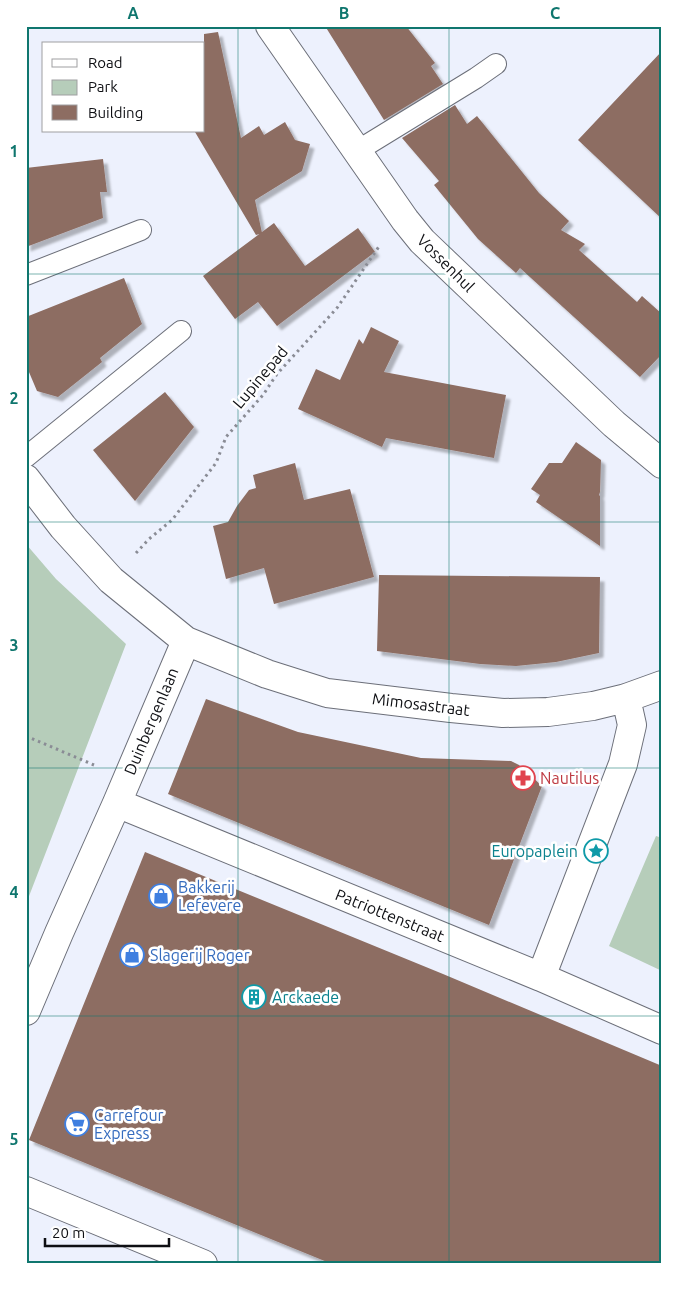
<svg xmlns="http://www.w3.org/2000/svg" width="688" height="1290" viewBox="0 0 688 1290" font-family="Ubuntu,sans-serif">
	<defs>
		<filter id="shadow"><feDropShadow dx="4.5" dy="4.5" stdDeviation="1" flood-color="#0004"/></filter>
	</defs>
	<rect width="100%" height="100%" fill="#edf1fd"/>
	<!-- green -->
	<path fill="#b6cdba" d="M26,544L56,579L126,644L26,904Z
		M656,836L662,838V971L609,946Z"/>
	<!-- building -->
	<path fill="#8d6d62" filter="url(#shadow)" d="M325,26H406L435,63L431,66L443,84L384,120Z
		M218,32L241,138L259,126L264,135L285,122L295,140L310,144L302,171L255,200L262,233L256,235L195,132L197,131H204V34Z
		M662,51V219L578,140Z
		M455,105L467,124L477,116L539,193L569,221L561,230L585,244L579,250L637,302L642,296L662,314V354L640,377L520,268L516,273L478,239L434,185L439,181L402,138Z
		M103,159L107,192H100L103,218L26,247V168Z
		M274,223L305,266L358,228L375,252L277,326L258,302L235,319L203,276Z
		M124,278L142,324L100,358L102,362L58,397L37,391L26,365V317Z
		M371,327L399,341L384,372L506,395L494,458L386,438L382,447L298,409L316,369L340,380L359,339L363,344Z
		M165,392L194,427L135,501L93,450Z
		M576,442L601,460L600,492L599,495L600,496V546L536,502L540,495L531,489L549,463H562Z
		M295,463L304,500L350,489L374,577L274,604L264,568L226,579L213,526L228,522L237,506L249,490L256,488L253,475Z
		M379,575L600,577L599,653L556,662L516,666L480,664L377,651Z
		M206,699L298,732L421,758L511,761L519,765L542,786L489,925L168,794Z
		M145,852L443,974L662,1066V1264H332L29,1140Z"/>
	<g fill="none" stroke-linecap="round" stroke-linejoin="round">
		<!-- lane casing -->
		<g stroke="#6c6f79" stroke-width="22">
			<path id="lane" d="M357,151L476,78L496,64
				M26,275L141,230
				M26,457L181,331"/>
		</g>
		<!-- street casing -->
		<g stroke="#6c6f79" stroke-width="30">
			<path id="street" d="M270,26L405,220L422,241L614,424L662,464
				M26,479L63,527L111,580L186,641L267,674L327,693L451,708L503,713L548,712L593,706L626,698L662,685
				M117,803L541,977L662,1030
				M541,977L623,764L632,725L626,698
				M26,1011L59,933L117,803L186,641
				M26,1191L203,1264"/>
		</g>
		<!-- path -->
		<path stroke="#8a8c95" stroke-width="3" stroke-dasharray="2.5 4" stroke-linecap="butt" d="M136,553L149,539L172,520L216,463L226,437L263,395L277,374L337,308L380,245
			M26,736L94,765"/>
		<!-- lane -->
		<use href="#lane" stroke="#fff" stroke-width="20"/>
		<!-- street -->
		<use href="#street" stroke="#fff" stroke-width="28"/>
	</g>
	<!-- grid -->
	<path fill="none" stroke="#0f766e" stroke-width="1" stroke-opacity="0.55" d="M238,26V1264M449,26V1264M26,274H662M26,522H662M26,768H662M26,1016H662"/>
	<!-- icons -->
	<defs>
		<g id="pharmacy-ring" transform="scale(1.25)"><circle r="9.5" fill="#fff" stroke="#e0444e" stroke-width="1.5"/><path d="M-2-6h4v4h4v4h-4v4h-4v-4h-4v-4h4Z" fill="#e0444e"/></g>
		<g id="sight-ring" transform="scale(1.25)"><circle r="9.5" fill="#fff" stroke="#0f9aa8" stroke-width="1.5"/><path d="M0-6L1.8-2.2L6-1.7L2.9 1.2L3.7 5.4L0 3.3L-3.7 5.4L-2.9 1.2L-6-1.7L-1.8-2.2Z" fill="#0f9aa8"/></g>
		<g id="shop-ring" transform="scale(1.25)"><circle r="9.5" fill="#fff" stroke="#3f7fe0" stroke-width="1.5"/><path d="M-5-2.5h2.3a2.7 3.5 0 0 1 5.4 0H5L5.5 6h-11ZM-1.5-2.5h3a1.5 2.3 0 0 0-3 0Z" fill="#3f7fe0"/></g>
		<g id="building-ring" transform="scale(1.25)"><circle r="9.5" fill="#fff" stroke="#0f9aa8" stroke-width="1.5"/><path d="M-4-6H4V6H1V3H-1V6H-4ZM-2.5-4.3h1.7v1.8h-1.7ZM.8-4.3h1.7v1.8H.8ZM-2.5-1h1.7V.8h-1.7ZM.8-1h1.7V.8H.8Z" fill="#0f9aa8"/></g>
		<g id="supermarket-ring" transform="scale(1.25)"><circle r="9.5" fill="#fff" stroke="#3f7fe0" stroke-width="1.5"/><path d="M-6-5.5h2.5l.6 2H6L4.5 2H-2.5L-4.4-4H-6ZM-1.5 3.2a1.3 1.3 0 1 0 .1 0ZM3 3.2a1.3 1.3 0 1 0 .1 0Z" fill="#3f7fe0"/></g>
	</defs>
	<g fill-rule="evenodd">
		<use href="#pharmacy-ring" x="523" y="778"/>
		<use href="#sight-ring" x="596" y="851"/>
		<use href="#shop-ring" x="161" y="896"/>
		<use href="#shop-ring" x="132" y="955"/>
		<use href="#building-ring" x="254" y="997"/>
		<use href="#supermarket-ring" x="77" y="1124"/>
	</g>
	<g text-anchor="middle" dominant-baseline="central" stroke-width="5" stroke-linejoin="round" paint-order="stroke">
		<!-- street labels -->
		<g font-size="16" fill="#0e0f13" stroke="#fff">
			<text transform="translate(446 263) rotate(45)">Vossenhul</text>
			<text transform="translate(260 377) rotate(-50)">Lupinepad</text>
			<text transform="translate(421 704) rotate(7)">Mimosastraat</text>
			<text transform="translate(151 721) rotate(-67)">Duinbergenlaan</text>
			<text transform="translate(390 915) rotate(22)">Patriottenstraat</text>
		</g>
		<!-- health labels -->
		<g font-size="16" fill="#be3a42" stroke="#fff" text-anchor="start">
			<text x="540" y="778">Nautilus</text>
		</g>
		<!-- culture labels -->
		<g font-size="16" fill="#0d838f" stroke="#fff" text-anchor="end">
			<text x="578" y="851">Europaplein</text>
			<text x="272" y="997" text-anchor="start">Arckaede</text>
		</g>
		<!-- shop labels -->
		<g font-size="16" fill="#366cbe" stroke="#fff" text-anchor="start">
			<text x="178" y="887">Bakkerij<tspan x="178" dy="18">Lefevere</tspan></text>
			<text x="150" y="955">Slagerij Roger</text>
			<text x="94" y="1115">Carrefour<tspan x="94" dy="18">Express</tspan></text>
		</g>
	</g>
	<!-- border -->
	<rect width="688" height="1290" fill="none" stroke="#ffffff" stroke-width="55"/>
	<!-- legend -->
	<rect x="42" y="42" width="162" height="90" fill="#ffffff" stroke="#9f9fa1"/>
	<rect x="52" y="59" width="25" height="8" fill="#ffffff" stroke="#9f9fa1"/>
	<text x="88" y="68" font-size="15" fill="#0e0f13">Road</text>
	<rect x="52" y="80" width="25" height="15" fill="#b6cdba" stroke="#9f9fa1"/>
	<text x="88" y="92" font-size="15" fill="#0e0f13">Park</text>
	<rect x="52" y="105" width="25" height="15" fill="#8d6d62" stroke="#9f9fa1"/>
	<text x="88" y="118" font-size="15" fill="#0e0f13">Building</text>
	<!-- scale -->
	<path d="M45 1238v8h124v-8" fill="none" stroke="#0e0f13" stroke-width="2.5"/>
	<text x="52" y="1238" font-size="15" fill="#0e0f13" stroke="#ffffff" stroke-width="4" paint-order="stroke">20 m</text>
	<rect x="28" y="28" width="632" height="1234" fill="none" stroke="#0f766e" stroke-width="2"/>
	<g font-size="16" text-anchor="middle" font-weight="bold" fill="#0f766e">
		<text x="133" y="19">A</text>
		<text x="344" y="19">B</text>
		<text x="555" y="19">C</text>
		<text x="14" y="157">1</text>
		<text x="14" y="404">2</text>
		<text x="14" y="651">3</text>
		<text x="14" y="898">4</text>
		<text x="14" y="1145">5</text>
	</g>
</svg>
